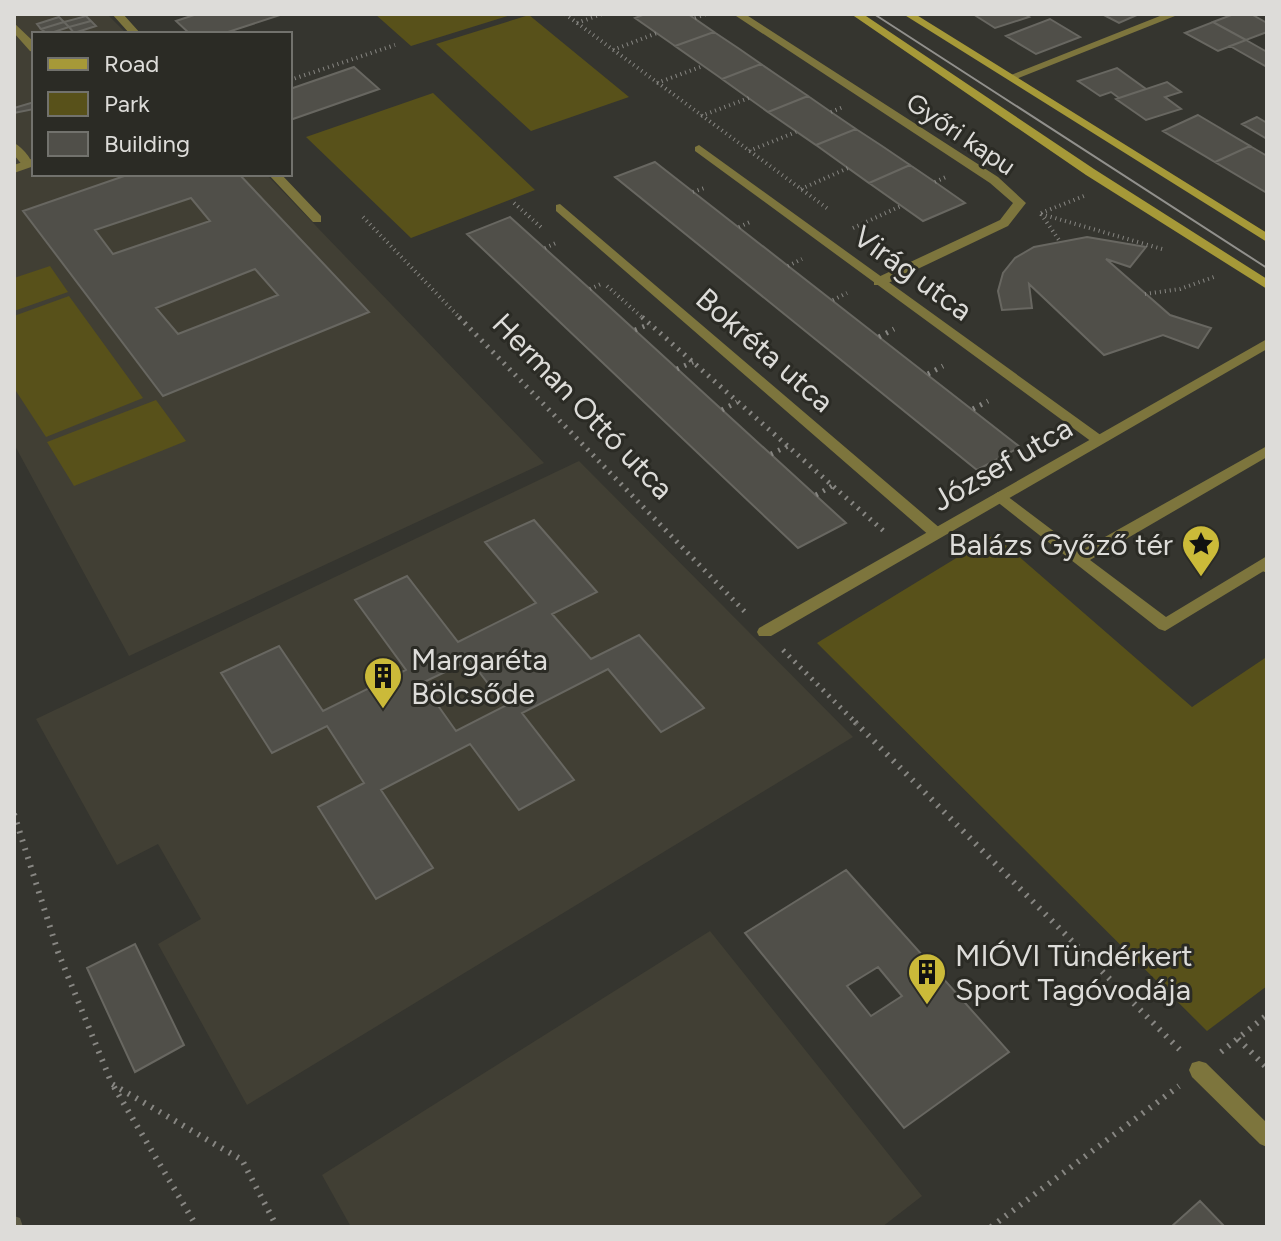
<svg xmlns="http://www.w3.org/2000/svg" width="1281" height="1241" viewBox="0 0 1281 1241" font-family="Figtree,sans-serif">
	<rect width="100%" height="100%" fill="#35352f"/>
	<!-- built -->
	<path fill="#413f34" d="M14,14H107L127,34H34V174H266L544,463L129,656L14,444Z
		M579,461L853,737L247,1105L158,944L201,919L158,844L117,865L36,719Z
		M710,931L922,1196L882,1227H351L322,1175Z"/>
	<!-- green -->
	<path fill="#58511a" d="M375,14H514L411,46Z
		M529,15L629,97L531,131L436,44Z
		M433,93L535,190L411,238L306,137Z
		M50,266L68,292L14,311V278Z
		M69,296L143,398L46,437L14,388V316Z
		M156,400L186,441L74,486L47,442Z
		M994,535L1192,707L1265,658L1267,660V986L1207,1031L817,643Z"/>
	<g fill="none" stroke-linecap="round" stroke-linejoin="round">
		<!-- stream -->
		<path fill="#5d5a45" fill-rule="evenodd" d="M14,1216L20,1218L23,1227H14Z"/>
	</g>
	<!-- building -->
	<path fill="#504f49" stroke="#686761" stroke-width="2" fill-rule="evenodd" d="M197,14H283L222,34H190L176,21Z
		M645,14H688L714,32L675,46L635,18Z
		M973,14H1024L1029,17L995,28Z
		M1102,14H1139L1119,23Z
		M1234,14H1251L1267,23V32L1246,40L1213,22Z
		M86,16L91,21L69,27L64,22Z
		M59,17L64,22L41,29L37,24Z
		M1050,19L1080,37L1036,54L1006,36Z
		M91,21L96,26L74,33L69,27Z
		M64,22L69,27L48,34L41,29Z
		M1213,22L1246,40L1218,51L1185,33Z
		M714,32L738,48L761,64L722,79L675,46Z
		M1246,40L1267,52V67L1230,46Z
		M761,64L780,77L808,96L768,112L722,79Z
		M354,67L379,89L290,120V89Z
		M1117,68L1146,89L1119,98L1111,92L1100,96L1078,81Z
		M1167,82L1181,92L1165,97L1181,109L1146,120L1116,99Z
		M808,96L831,112L856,129L816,145L768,112Z
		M34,102V109L14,113V108Z
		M1198,115L1250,146L1215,162L1163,131Z
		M1257,117L1267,123V139L1242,124Z
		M856,129L882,146L910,165L869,183L816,145Z
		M1250,146L1267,156V193L1215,162Z
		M655,162L879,337L1020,447L977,470L615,177Z
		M910,165L935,182L965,203L923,221L869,183Z
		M130,174H239L369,312L163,396L23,211ZM191,198L210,221L113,254L95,230ZM255,269L278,295L178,334L156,308Z
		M510,217L590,289L846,523L798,548L467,234Z
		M1087,237L1146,247L1130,267L1106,259L1170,315L1211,328L1198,348L1163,335L1104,355L1029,284L1032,308L1002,310L998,291L1003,273L1015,258L1034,247Z
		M534,520L597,592L552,614L591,659L639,635L704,708L661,732L608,669L522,713L574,780L519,810L470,744L381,790L433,868L376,899L318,807L364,783L327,726L272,753L221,673L279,646L323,711L406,670L355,600L407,576L458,642L536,603L485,542ZM470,660L505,706L456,731L422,683Z
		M846,870L1009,1052L904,1128L745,933ZM878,967L902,996L871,1016L847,986Z
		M135,944L184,1045L135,1072L87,968Z
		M1200,1201L1225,1227H1171Z"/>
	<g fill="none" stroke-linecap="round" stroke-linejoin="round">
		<!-- path-far2 -->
		<path stroke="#878682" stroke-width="4" stroke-dasharray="1 4" stroke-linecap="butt" d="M565,14L828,209
			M695,18L706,14
			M577,23L602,14
			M613,50L657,33
			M290,80L395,45
			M657,83L703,66
			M831,112L843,107
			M701,116L749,98
			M749,151L796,132
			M935,182L948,176
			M801,189L848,168
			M693,192L707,187
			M514,203L543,229
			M1041,213L1084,196
			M1041,214L1162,249
			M1041,214L1059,240
			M363,217L461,319
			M739,227L752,221
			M853,228L901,206
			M545,248L558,242
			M788,266L802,259
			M607,286L644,319
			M590,289L603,283
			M1145,294L1180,289L1214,277
			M833,300L847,293"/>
		<!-- path-far1 -->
		<path stroke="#878682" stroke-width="5" stroke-dasharray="2 6" stroke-linecap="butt" d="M459,317L748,615
			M642,317L887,534
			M635,330L650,324
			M879,337L894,329
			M677,369L693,362
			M928,374L943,366
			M973,409L988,401
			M722,410L737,402
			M771,454L788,446
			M816,495L832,486
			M783,650L857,724"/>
		<!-- path -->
		<path stroke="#878682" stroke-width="6" stroke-dasharray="2 7" stroke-linecap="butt" d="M855,722L1182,1052
			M14,814L58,952L112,1084L242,1160L277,1227
			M1238,1039L1267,1068
			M1221,1052L1267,1015
			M114,1087L197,1227
			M991,1227L1179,1086"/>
		<!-- lane -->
		<path fill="#7d753d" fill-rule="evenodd" d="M14,23L34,42V52L30,51L14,33Z
			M14,143C21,146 34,160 32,167H24L14,155Z
			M699,145L1102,436L1104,439L1102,442H1092L695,151V147Z
			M560,204L941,529L944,533L941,537H931L556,211V205Z
			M1267,446V457L1090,560L1166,617L1267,556V569L1165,631L1159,629L991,497L998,492L1003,493L1080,551Z"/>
		<!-- street -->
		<path fill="#7d753d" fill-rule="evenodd" d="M112,14H123L141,34H130Z
			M733,14H745L998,177L1026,203L1008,226L884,285H874V279L1000,220L1013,203L990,183Z
			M1165,14H1180L1016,79L1006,77Z
			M34,158V166L14,173V165Z
			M268,174H281L321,216V222H313Z
			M1267,339V349L771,636H759L757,632L759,628Z
			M1263,559L1267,561V573L1258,569L1255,565Z
			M1199,1061L1206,1063L1267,1123V1147L1260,1144L1192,1077L1189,1070L1192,1063Z"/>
		<!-- secondary -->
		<path fill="#a69938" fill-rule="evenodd" d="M851,14H863L1094,169L1267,279V289L1086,175Z
			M903,14H915L1267,233V242Z"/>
		<!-- tram -->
		<path stroke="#91908c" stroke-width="2" d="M874,14L1267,268"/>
	</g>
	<!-- icons -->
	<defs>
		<g id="sight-pin" transform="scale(2)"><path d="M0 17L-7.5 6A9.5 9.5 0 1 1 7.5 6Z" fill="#cbba39" stroke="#2b2b25"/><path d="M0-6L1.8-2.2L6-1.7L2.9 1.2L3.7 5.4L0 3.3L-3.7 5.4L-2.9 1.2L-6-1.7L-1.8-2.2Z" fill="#111"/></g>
		<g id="building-pin" transform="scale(2)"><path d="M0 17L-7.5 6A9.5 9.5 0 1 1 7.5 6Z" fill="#cbba39" stroke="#2b2b25"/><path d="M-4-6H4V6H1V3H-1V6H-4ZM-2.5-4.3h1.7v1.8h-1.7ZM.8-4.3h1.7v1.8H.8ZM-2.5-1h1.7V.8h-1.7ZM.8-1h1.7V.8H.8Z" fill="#111"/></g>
	</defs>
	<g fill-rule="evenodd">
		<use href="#sight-pin" x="1201" y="544"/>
		<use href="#building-pin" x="383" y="676"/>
		<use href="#building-pin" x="927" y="972"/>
	</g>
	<g text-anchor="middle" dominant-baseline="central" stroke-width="6" stroke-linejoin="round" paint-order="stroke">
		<!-- far-street labels -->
		<g font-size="26" fill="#dddcd9" stroke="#2b2b25">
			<text transform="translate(961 134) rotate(34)">Győri kapu</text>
		</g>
		<!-- street labels -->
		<g font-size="30" fill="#dddcd9" stroke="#2b2b25">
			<text transform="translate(913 273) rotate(36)">Virág utca</text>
			<text transform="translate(765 350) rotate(41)">Bokréta utca</text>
			<text transform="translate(583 406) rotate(46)">Herman Ottó utca</text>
			<text transform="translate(1002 464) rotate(-30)">József utca</text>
		</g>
		<!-- poi labels -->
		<g font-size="30" fill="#dddcd9" stroke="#2b2b25" text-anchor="start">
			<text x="1173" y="544" text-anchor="end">Balázs Győző tér</text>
			<text x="411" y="659">Margaréta<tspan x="411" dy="34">Bölcsőde</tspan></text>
			<text x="955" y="955">MIÓVI Tündérkert<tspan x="955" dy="34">Sport Tagóvodája</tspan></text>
		</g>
	</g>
	<!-- border -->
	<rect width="1281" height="1241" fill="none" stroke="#dddcd9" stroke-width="32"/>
	<!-- legend -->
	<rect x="32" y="32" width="260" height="144" fill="#2b2b25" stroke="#72726d" stroke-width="2"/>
	<rect x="48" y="58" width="40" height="12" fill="#a69938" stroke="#72726d" stroke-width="2"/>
	<text x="104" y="72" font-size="24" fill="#dddcd9">Road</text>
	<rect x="48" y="92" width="40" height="24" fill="#58511a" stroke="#72726d" stroke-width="2"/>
	<text x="104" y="112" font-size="24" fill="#dddcd9">Park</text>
	<rect x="48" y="132" width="40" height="24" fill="#504f49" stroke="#72726d" stroke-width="2"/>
	<text x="104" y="152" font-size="24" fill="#dddcd9">Building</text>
</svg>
